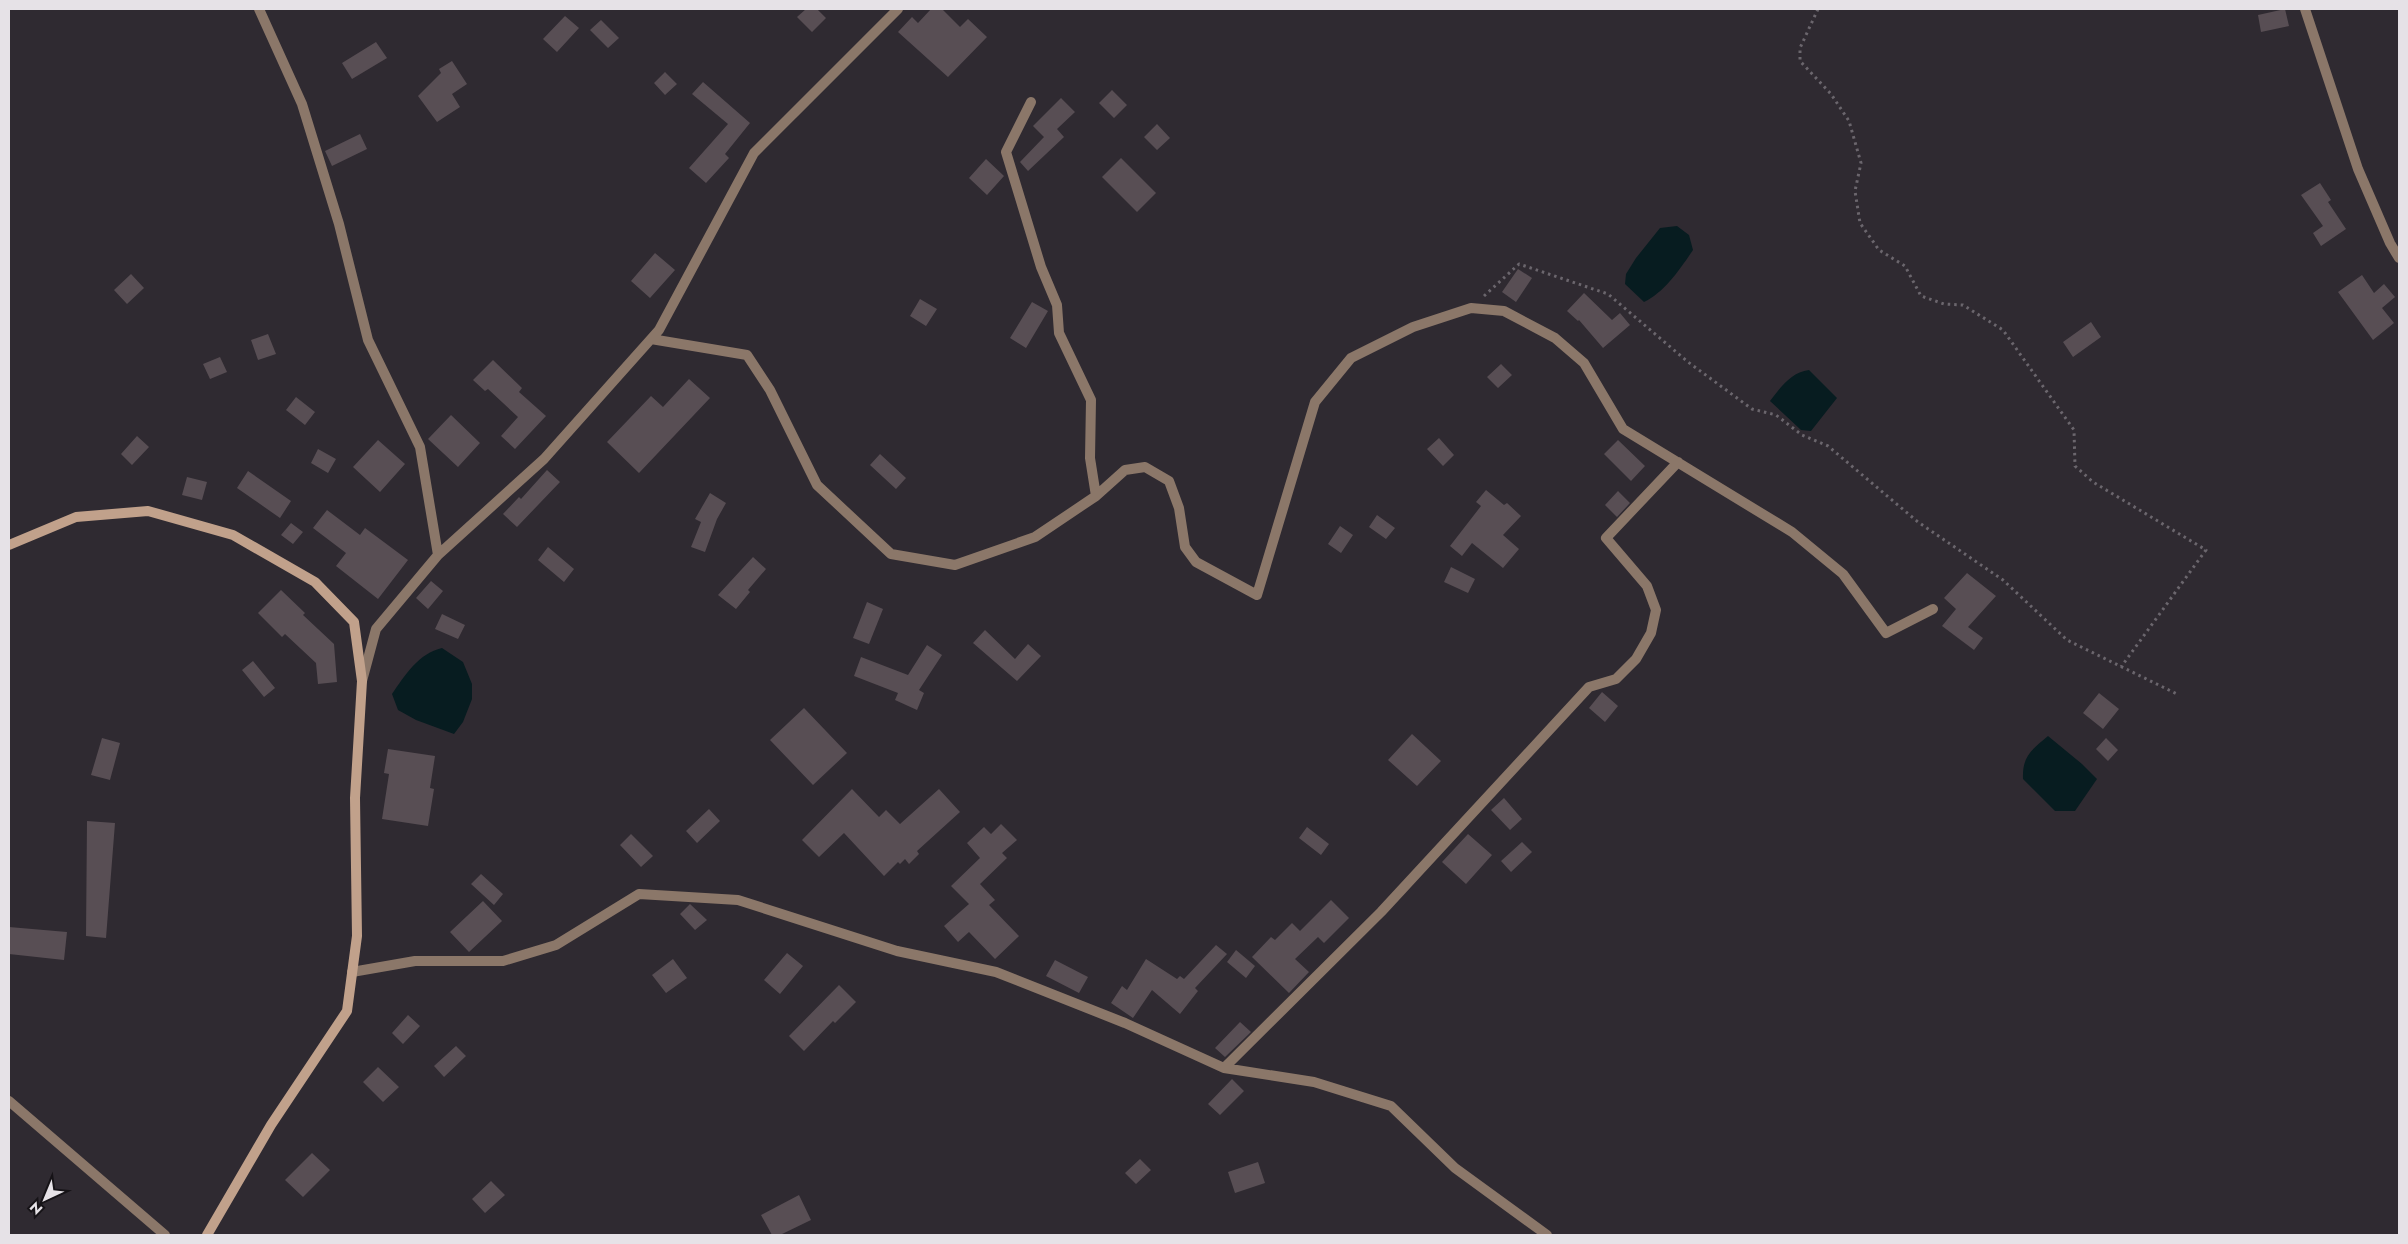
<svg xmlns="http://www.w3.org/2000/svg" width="2408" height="1244" viewBox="0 0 2408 1244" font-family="Jost,sans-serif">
	<rect width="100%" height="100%" fill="#2f2a31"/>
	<!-- water -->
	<path fill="#071c20" d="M1677,226L1689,235L1693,250C1680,269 1665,292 1644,302L1625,284L1626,274L1636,258L1660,228Z
		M1809,370L1837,398L1811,431L1801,430L1770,401C1780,388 1791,372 1809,370Z
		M442,648L463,662L472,684V699L463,722L454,734L416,720L398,710L392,694C405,675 419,653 442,648Z
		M2048,736L2082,764L2097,779L2075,811H2055L2023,779C2022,757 2031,750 2048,736Z"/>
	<!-- building -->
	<path fill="#584e54" d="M806,9H817L826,18L812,32L797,17Z
		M931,9H942L960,27L968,19L987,37L948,77L898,32L912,17L918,23Z
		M2285,9L2289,26L2261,32L2258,15Z
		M565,16L579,28L557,52L543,39Z
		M601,20L619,38L608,48L590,30Z
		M376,42L387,58L352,79L342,63Z
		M452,61L467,84L452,94L460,107L437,122L418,96L441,73L439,69Z
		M665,72L677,84L665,95L654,83Z
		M703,82L750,123L725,154L729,158L706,183L689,168L728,124L692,94Z
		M1112,90L1127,105L1114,118L1099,103Z
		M1061,98L1075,112L1057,129L1064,137L1028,171L1020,162L1044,137L1033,126Z
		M1157,124L1170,138L1157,150L1144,137Z
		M360,134L367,149L332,166L325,151Z
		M1121,158L1156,193L1137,212L1102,177Z
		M986,159L1004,176L987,195L969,178Z
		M2320,183L2331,200L2328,202L2346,229L2321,246L2313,233L2323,226L2301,195Z
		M655,253L675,270L650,298L631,281Z
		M1518,269L1532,278L1516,302L1502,292Z
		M131,274L144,288L127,304L114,290Z
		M2362,275L2374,293L2384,284L2395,297L2382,308L2394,323L2373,340L2338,292Z
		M1584,293L1612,320L1620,313L1630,325L1603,348L1579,320L1578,321L1567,311Z
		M920,299L937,309L926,326L910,316Z
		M1032,302L1048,311L1026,348L1010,338Z
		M2091,322L2101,337L2073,357L2063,342Z
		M268,334L276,354L258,360L251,340Z
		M220,357L227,372L210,379L203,364Z
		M493,360L522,388L519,392L546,416L515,449L501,436L518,417L488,389L485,391L473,380Z
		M1501,364L1512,375L1498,388L1487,377Z
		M689,379L710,398L639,473L607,442L651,396L663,407Z
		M296,397L315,412L305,425L286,410Z
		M451,415L480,443L458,467L428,439Z
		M137,436L149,447L132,465L121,454Z
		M1439,438L1454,455L1443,466L1427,449Z
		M378,440L405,464L380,492L353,467Z
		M1618,440L1645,466L1631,481L1604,454Z
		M318,449L336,459L328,473L311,463Z
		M880,454L906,478L896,489L870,465Z
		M547,470L560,482L517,527L503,514L519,497L521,499Z
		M248,471L291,501L280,518L237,488Z
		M187,477L207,482L202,500L182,495Z
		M1486,490L1504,505L1507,503L1521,516L1503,535L1519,549L1503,568L1472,543L1462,556L1450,546L1481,506L1476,502Z
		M1618,491L1630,503L1617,517L1605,505Z
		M710,493L726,503L717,519L705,552L691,547L701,522L695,519Z
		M327,510L360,535L365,528L408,560L378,599L336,566L346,553L313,528Z
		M1377,515L1395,528L1386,539L1369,527Z
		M291,523L303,532L293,544L281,535Z
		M1340,526L1353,535L1341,553L1328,544Z
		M548,547L574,569L564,582L538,560Z
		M753,557L766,569L748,590L750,592L736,609L718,595Z
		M1451,567L1475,579L1468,593L1444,582Z
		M1967,573L1996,596L1968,627L1983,638L1974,650L1942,626L1956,609L1944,598Z
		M431,581L443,591L428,609L416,598Z
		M281,590L305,613L303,615L334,644L337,682L318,684L316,663L285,634L282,637L258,613Z
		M867,602L883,609L869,644L853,638Z
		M442,614L465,625L458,639L435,629Z
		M985,630L1015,659L1028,644L1041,656L1017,681L973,643Z
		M927,645L942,655L919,690L924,693L917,710L895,700L898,693L854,676L861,657L908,675Z
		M253,661L275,688L264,697L242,670Z
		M1602,692L1618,706L1605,722L1589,708Z
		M2099,693L2119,709L2103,729L2083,713Z
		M804,708L847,753L813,785L770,740Z
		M1412,734L1441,761L1417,786L1388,760Z
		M102,738L120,743L110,780L91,775Z
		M2106,738L2118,750L2108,761L2096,749Z
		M388,749L435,756L430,788L434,789L428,826L382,819L389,774L384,773Z
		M852,789L879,817L886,810L900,824L939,789L960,812L917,851L919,854L909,864L905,859L900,864L898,862L884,876L844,833L819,857L802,840Z
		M1504,798L1522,819L1510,830L1491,810Z
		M709,809L720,821L697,843L686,831Z
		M87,821L115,823L106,938L86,936Z
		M1001,824L1017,840L1002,853L1007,858L980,884L995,900L989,905L1019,936L995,959L969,932L958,942L944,926L969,904L951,886L980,858L967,843L984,827L991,834Z
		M1307,827L1329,844L1321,855L1299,838Z
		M631,834L653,856L641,867L620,845Z
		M1468,834L1492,855L1466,884L1442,862Z
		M1522,842L1532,852L1511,872L1501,861Z
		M481,874L503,894L494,905L471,884Z
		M1331,900L1349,918L1324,943L1318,937L1295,959L1309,972L1289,993L1252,957L1271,937L1275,940L1292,923L1300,931Z
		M483,901L502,921L469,952L450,932Z
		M690,904L707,920L695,930L680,914Z
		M9,927L67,932L64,960L9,954Z
		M1216,945L1227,954L1195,988L1198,991L1180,1014L1152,990L1133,1018L1111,1003L1122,986L1127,990L1146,959L1177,979L1180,976L1184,979Z
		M1236,950L1255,966L1246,978L1227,962Z
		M787,953L803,966L780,994L764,980Z
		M673,959L687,978L666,993L652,975Z
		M1055,960L1088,977L1079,993L1046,976Z
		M839,985L856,1002L835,1023L833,1021L804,1051L789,1036Z
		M408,1015L420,1026L403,1044L392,1033Z
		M1240,1022L1251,1032L1225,1057L1215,1048Z
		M456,1046L466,1056L444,1077L434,1066Z
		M378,1067L399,1087L383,1102L363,1082Z
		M1232,1079L1244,1091L1220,1115L1208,1104Z
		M312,1153L330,1170L303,1197L285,1180Z
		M1140,1159L1151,1170L1136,1184L1125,1173Z
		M1258,1162L1265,1183L1235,1193L1228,1172Z
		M491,1181L505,1195L485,1213L472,1199Z
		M799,1195L811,1220L780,1235H772L761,1215Z"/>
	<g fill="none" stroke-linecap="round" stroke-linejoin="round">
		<!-- path -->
		<path stroke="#6b666d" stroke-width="3" stroke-dasharray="2.5 4" stroke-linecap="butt" d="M1818,9L1800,48V61L1831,94L1849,121L1861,163L1855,191L1860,223L1879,250L1905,266L1921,296L1944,304L1963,305L2003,330L2074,430L2075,466L2093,482L2206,550L2121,667
			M1484,296L1519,264L1608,294L1688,362L1752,409L1776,415L1802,435L1828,446L1918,522L2003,580L2067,640L2177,694"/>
		<!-- street -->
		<path stroke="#8b7769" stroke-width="10" d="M259,9L302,104L339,224L368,340L420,447L438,555
			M2305,9L2358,169L2390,243L2399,258
			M1031,102L1006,152L1041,267L1057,305L1059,333L1091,400L1090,458L1096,496
			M651,339L747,355L770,390L817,485L891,554L955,565L1035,537L1096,496L1125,470L1145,467L1169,481L1179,508L1185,547L1196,562L1257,595L1315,402L1351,358L1413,327L1471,308L1504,311L1555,338L1584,363L1623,429L1792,532L1843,574L1886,633L1933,609
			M362,681L376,629L438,555L544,459L659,330L754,153L898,9
			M352,972L415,961H503L556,945L639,894L738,900L897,951L996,972L1125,1023L1224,1068L1314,1082L1391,1106L1455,1168L1547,1235
			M1224,1068L1381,912L1589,687L1616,679L1636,659L1651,633L1656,610L1647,586L1606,538L1678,462
			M9,1101L165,1235"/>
		<!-- secondary -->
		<path stroke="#c1a18b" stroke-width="10" d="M9,545L76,517L148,511L233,535L315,582L354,622L362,681L355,798L357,936L347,1011L271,1125L207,1235"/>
	</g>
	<!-- border -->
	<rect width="2408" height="1244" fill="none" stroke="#e6e2e7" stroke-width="20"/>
	<!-- north arrow -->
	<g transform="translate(45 1199) rotate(224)" stroke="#161317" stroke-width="4" paint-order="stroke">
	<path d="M0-4L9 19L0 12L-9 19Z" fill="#e6e2e7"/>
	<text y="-8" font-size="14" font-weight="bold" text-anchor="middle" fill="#e6e2e7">N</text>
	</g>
</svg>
